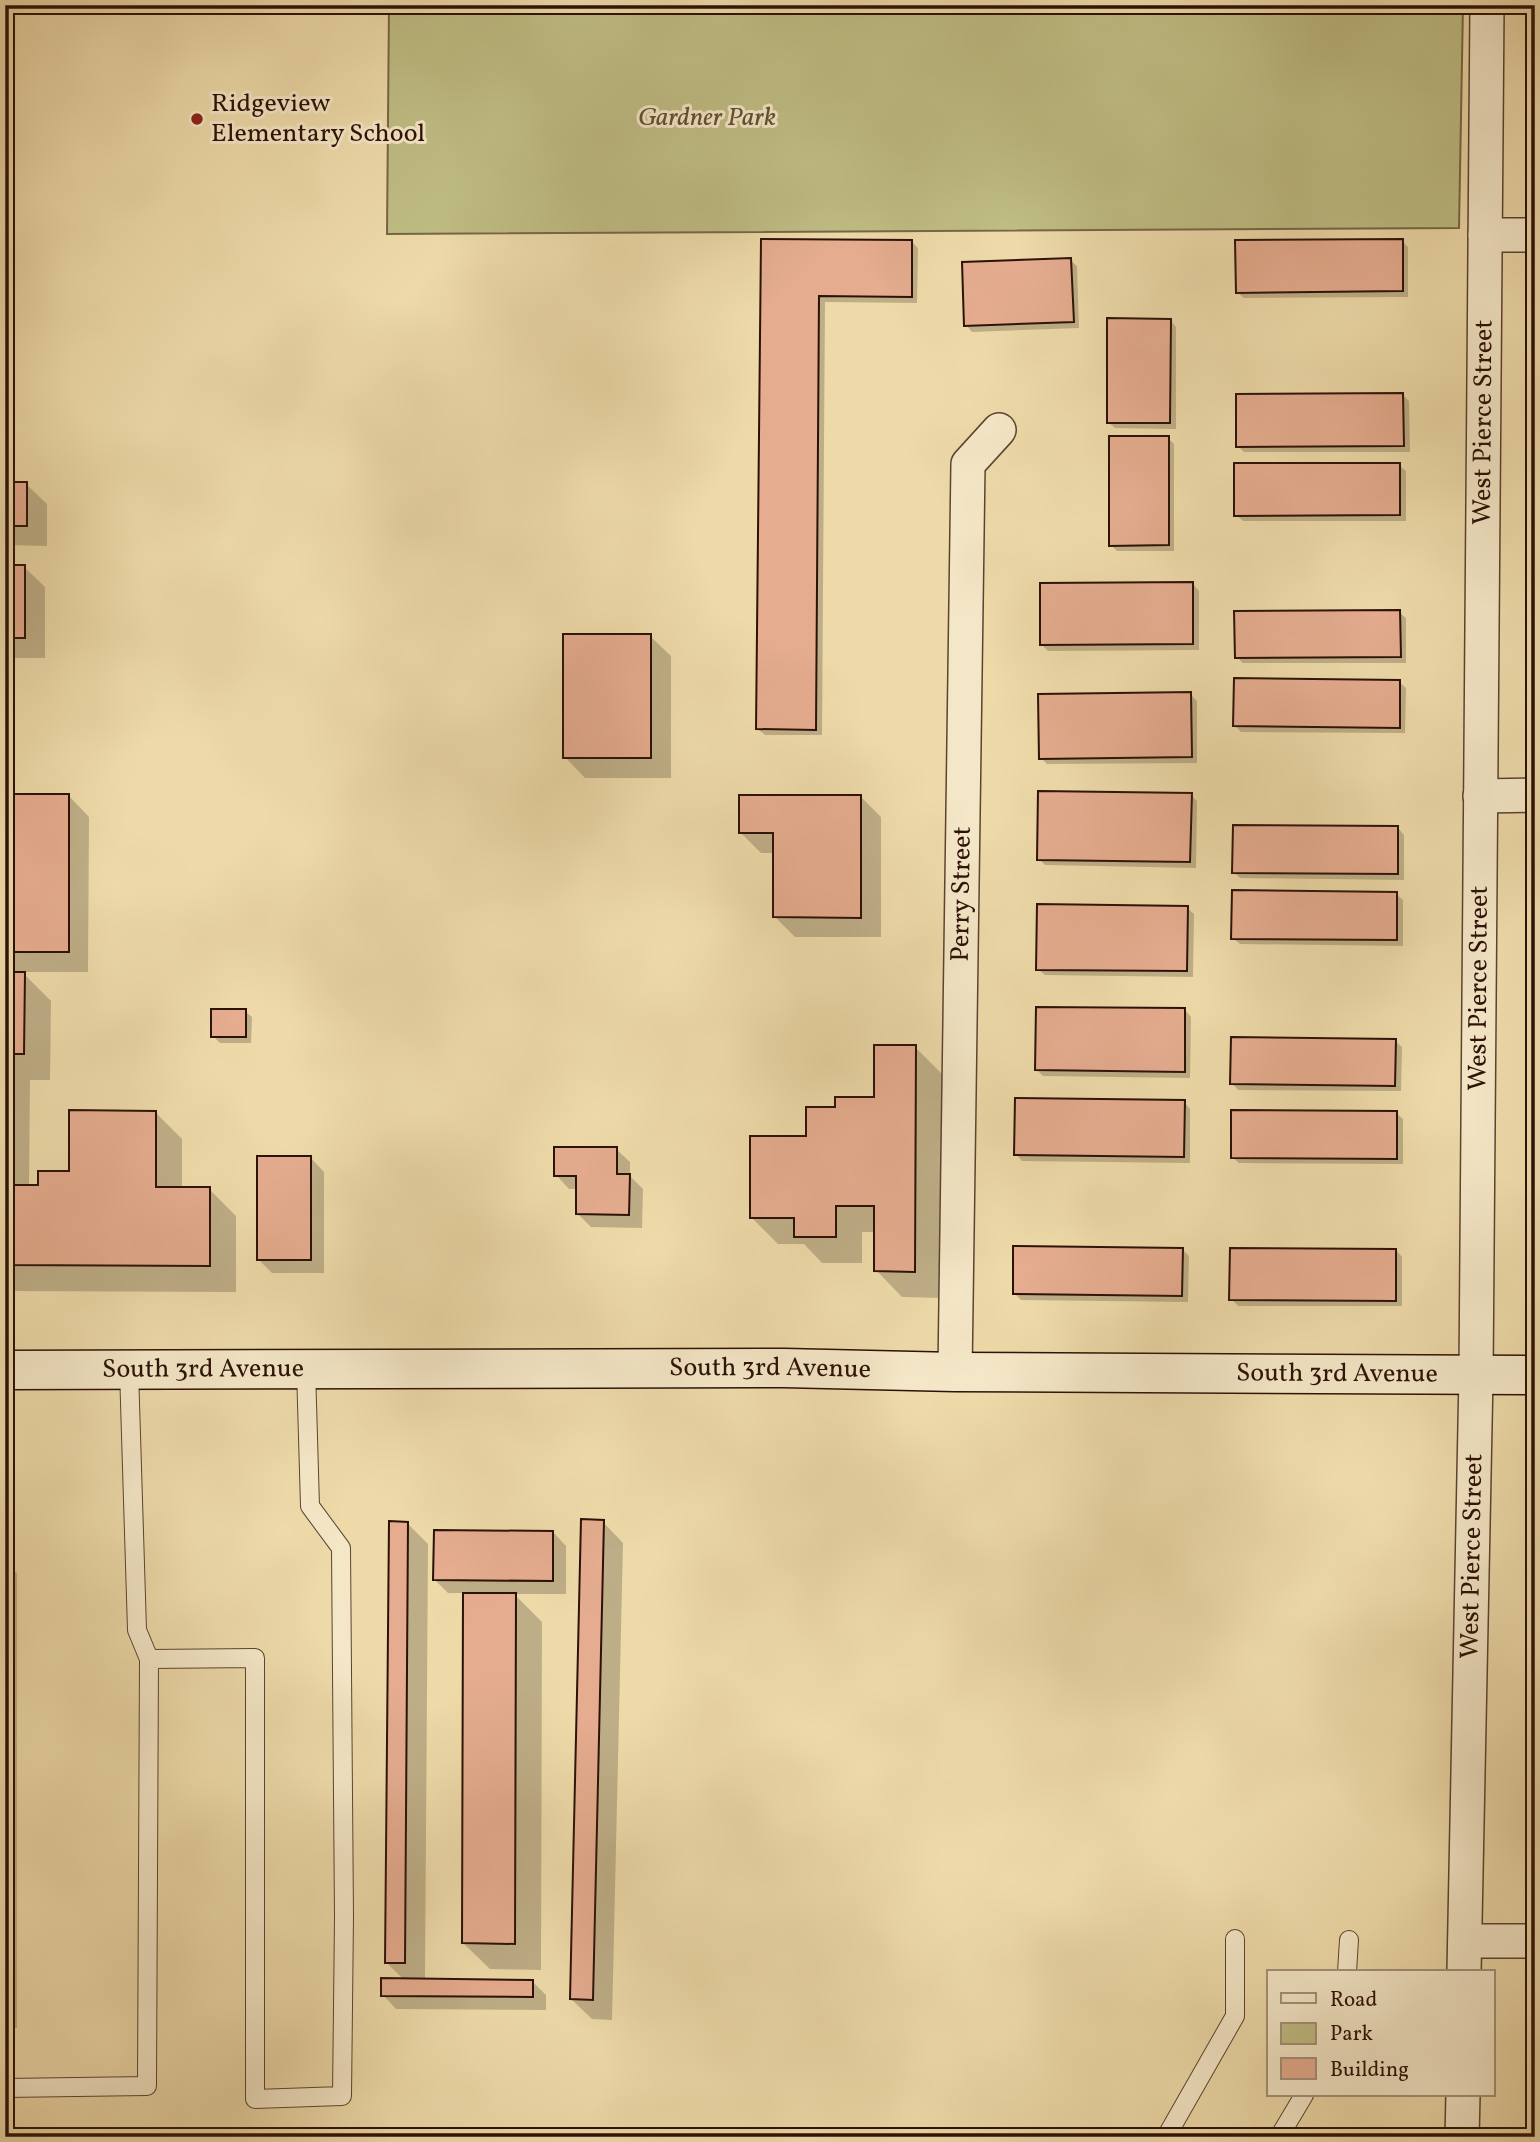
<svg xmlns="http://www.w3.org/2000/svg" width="1540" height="2142" viewBox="0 0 1540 2142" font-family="Vollkorn,serif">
	<rect width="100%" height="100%" fill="#eedaa9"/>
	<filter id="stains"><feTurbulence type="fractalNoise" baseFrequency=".00286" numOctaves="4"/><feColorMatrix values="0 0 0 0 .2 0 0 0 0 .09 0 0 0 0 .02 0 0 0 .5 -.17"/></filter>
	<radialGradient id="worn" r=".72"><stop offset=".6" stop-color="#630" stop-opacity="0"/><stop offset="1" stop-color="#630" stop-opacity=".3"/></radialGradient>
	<!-- green -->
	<path fill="#bfbd84" stroke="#766746" stroke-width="2" d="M389,5H1463L1459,228L387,234Z"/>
	<!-- shadow -->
	<path fill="#0003" d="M763,240L912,242L918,248L917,303L825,302L822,735H765L758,729Z
		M1402,241L1408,247V297L1244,298L1237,292Z
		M1070,260L1077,266L1079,328L972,332L966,325Z
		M1170,320L1176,327V429L1115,428L1108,422Z
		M1403,395L1409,401L1410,452H1244L1238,446Z
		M1168,438L1174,444V551H1117L1111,545Z
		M1399,465L1406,471V521H1243L1236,515Z
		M5,483L26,484L47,504V546L5,545Z
		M5,567H24L45,587V658H5Z
		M1193,584L1199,591V650L1048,651L1041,644Z
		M1399,612L1406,618V663H1243L1237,657Z
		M650,636L671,656V778H585L565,757Z
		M1399,682L1406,688L1405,733L1241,732L1235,726Z
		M1190,694L1197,701V763L1047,764L1041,758Z
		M1191,795L1197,801L1196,868L1045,865L1039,859Z
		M5,796H69L89,817L88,972H22L51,1001L50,1080H30L29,1187H40L70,1173L155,1112L182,1139V1189H209L236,1216V1292L5,1291Z
		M861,797L881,817V937H795L774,916V853H761L741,833Z
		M1398,828L1404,835V880L1240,878L1234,872Z
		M1396,894L1403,900V946L1240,944L1233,938Z
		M1187,908L1194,914L1193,977L1045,975L1038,969Z
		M1185,1010L1191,1017L1190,1078L1043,1076L1037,1070Z
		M245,1011L252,1017L251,1043H220L213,1036Z
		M1395,1041L1402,1047L1401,1091L1238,1090L1232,1083Z
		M915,1047L942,1074L941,1298L902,1297L876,1270V1232H862V1263H822L804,1244H778L751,1217L807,1138L836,1109L876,1098Z
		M1184,1102L1190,1109V1163L1022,1161L1016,1154Z
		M1396,1113L1403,1119V1164L1239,1163L1232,1157Z
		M616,1149L630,1162V1176L643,1189L642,1228L591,1227L578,1214V1189H569L556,1175Z
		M311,1158L324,1172V1273H272L258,1259Z
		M1182,1249L1189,1256L1188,1302L1021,1300L1015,1294Z
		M1396,1250L1402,1257V1306H1238L1231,1299Z
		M603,1522L623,1543L612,2020L592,2019L571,1999Z
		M407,1523L428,1544L425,1980L532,1981L546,1995V2010L396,2009L383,1995L404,1980L387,1963Z
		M553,1532L566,1546V1594H514L542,1622L541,1970L490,1969L463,1943L465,1593H448L435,1580Z
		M5,1562L17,1573V2028H9V2053H5Z"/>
	<!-- building -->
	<path fill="#e5ac8f" stroke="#2c1107" stroke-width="2" d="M761,239L912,240V297L819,296L816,730L756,729Z
		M1403,239V291L1236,293L1235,240Z
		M1071,258L1074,322L964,326L962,262Z
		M1107,318L1171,319L1170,423H1107Z
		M1403,393L1404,446L1236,447V394Z
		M1109,436H1169V545L1109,546Z
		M1234,463H1400V515L1234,516Z
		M5,482H27V526H5Z
		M5,565H25V638H5Z
		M1193,582V644L1040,645V583Z
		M1400,610L1401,657L1235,658L1234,611Z
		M563,634H651V758H563Z
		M1234,678L1400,680V728L1233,726Z
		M1191,692L1192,757L1039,759L1038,694Z
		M1038,791L1192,793L1190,862L1037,860Z
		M5,794H69V952H5Z
		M739,795H861V918L773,917V833H739Z
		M1233,825L1398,826V874L1232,873Z
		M1232,890L1397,892V940L1231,939Z
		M1037,904L1188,906L1187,971L1036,970Z
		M5,972H25L24,1054H5Z
		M1036,1007L1185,1008V1072L1035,1070Z
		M211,1009H246V1037H211Z
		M1231,1037L1396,1039L1395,1086L1230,1084Z
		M874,1045H916L915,1272L874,1271V1206H836V1237H794V1218H750V1136H806V1107H835V1097H874Z
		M1015,1098L1185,1100L1184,1157L1014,1155Z
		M69,1110L156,1111V1187H210V1266L5,1265V1185H38V1171H69Z
		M1231,1110L1397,1111V1159L1231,1158Z
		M1529,1127H1535V1260H1528Z
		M554,1147H617V1174H630L629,1215L576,1214V1176H554Z
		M257,1156H311V1260H257Z
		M1013,1246L1183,1248L1182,1296L1013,1294Z
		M1230,1248L1396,1249V1301L1229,1300Z
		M1530,1469H1535V1500H1530Z
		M581,1519L604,1520L593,2000L570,1999Z
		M389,1521L408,1522L405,1963H385Z
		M434,1530L553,1531V1581L433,1580Z
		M463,1593H516L515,1944L462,1943Z
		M381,1978L533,1980V1997L381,1996Z
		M1528,2022H1535V2091H1527Z"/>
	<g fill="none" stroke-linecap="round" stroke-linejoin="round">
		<!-- lane casing -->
		<g stroke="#5c4330" stroke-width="20">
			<path id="lane" d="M129,1370L137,1630L149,1659
				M1347,1972L1349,1940
				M5,2088L147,2086L149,1659L255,1658V2099L342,2096L344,1917L341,1548L310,1506L306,1369
				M1166,2137L1235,2016V1939
				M1279,2137L1304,2095"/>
		</g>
		<!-- street casing -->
		<g stroke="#5c4330" stroke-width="36">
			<g id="street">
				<path d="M1485,235H1535"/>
				<path d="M1480,796L1535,795"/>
				<path id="s1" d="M955,1372L968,464L999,430"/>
				<path d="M1465,1941H1535"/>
				<path id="s2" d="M1464,1972L1476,1375L1487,5"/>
				<path d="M1462,2137L1463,2095"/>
			</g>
		</g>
		<!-- secondary casing -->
		<g stroke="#2c1107" stroke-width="41">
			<g id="secondary">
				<path id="s3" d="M5,1370L784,1368L955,1372L1535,1375"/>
			</g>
		</g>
		<!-- lane -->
		<use href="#lane" stroke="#f4e7c7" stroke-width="18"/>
		<!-- street -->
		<use href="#street" stroke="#f4e7c7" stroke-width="33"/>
		<!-- secondary -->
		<use href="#secondary" stroke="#f4e7c7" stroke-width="38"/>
	</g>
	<!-- markers -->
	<circle fill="#8f2418" stroke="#f4e7c7" stroke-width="2.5" cx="197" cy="119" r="7"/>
	<g text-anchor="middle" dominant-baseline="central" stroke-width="6" stroke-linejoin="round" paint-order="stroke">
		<!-- poi labels -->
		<g font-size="26" fill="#2c1107" stroke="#f4e7c7" text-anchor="start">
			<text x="211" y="104">Ridgeview<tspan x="211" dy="30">Elementary School</tspan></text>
		</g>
		<!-- park labels -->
		<g font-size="26" font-style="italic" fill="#5f4d33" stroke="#f4e7c7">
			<text x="707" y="118">Gardner Park</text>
		</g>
		<!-- street labels -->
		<g font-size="26" fill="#2c1107" stroke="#f4e7c7">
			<text stroke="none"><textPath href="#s2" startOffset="1550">West Pierce Street</textPath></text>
			<text stroke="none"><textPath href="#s1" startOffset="478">Perry Street</textPath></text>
			<text stroke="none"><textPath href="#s2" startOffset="984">West Pierce Street</textPath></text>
			<text stroke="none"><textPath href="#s3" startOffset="198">South 3rd Avenue</textPath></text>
			<text stroke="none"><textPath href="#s3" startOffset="765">South 3rd Avenue</textPath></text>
			<text stroke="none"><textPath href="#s3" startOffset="1332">South 3rd Avenue</textPath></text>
			<text stroke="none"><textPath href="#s2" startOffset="416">West Pierce Street</textPath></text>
		</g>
	</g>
	<!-- margin -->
	<rect width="1540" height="2142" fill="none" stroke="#eedaa9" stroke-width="28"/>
	<rect x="7" y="7" width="1526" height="2128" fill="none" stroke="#2c1107" stroke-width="3.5"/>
	<rect x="14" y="14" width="1512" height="2114" fill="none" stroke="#2c1107" stroke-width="2"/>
	<!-- legend -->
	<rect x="1267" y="1970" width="228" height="126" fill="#f4e7c7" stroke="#a4917a" stroke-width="2"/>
	<rect x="1281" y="1993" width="35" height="10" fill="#f4e7c7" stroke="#a4917a" stroke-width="2"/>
	<text x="1330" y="2006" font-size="21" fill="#2c1107">Road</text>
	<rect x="1281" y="2023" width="35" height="21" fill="#bfbd84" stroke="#a4917a" stroke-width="2"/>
	<text x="1330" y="2040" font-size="21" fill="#2c1107">Park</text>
	<rect x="1281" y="2058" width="35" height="21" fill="#e5ac8f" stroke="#a4917a" stroke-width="2"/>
	<text x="1330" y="2076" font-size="21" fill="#2c1107">Building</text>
	<rect width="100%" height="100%" filter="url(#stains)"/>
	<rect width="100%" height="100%" fill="url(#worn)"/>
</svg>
